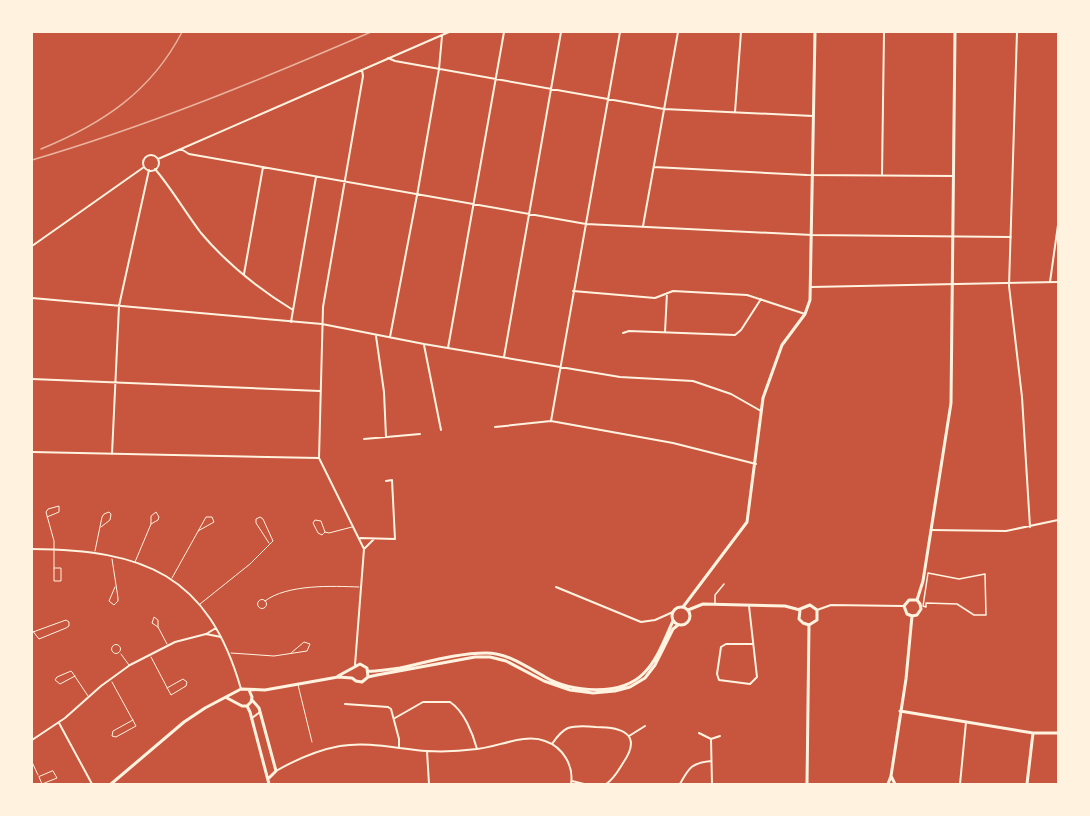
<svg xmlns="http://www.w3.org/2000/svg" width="1090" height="816" viewBox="0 0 1090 816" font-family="Spectral,serif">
	<rect width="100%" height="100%" fill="#c8553d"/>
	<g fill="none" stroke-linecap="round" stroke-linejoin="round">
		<!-- service -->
		<path stroke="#fff3e0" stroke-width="1" d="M47,517L59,512V506L48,509L46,512L54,541V581H61V568H54
			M325,532L321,521L315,520L313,523L318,533L322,535L325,532L329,533L352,527
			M95,551L102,517L104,514L109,512L111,514L110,520L101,527
			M112,559L118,598V601L114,605L109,601L115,587
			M135,562L151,524V516L156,512L159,517L158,520L151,524
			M172,578L206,517H212L214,522L198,531
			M257.5 604a4.5 4.5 0 1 1 9 0a4.5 4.5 0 1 1-9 0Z
			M265,601C287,584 333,586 359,587
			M200,604L250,564L273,541L263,519L260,517L256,519V523L269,543
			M158,627V620L154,617L152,623L158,627L167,644
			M32,630L39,639L66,628L69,626V622L66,620L33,632
			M111.5 649a4.5 4.5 0 1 1 9 0a4.5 4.5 0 1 1-9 0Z
			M231,653L274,656L307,651L310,644L304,642L291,653
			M121,654L129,665
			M151,657L171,695L186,686L187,682L183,679L167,688
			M75,676L60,684L55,680L57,677L71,671L72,672L88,696
			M112,682L136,726L116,737L112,736L113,731L133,720
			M298,685L312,742
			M32,762L38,775
			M53,771L57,778L42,784L39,777Z"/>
		<!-- pedestrian -->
		<path stroke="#fff3e0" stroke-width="1.5" d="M928,573L959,579L985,574L986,615H974L957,604L926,603V607L923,606Z
			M715,604V595L724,584"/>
		<!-- minor -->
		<path stroke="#fff3e0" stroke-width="2" d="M1017,32L1009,286L1022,397L1030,527
			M388,58L395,61L664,109L813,116
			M735,112L741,32
			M181,149L189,154L586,224L812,235L1011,237
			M143 163a8 8 0 1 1 16 0a8 8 0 1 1-16 0Z
			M158,159L449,32
			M654,167L807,175L954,176
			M155,169C172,189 185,212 201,233C227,264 259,289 293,310
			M882,175L884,32
			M643,226L678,32
			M32,246L144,167
			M244,274L263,167
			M1050,282L1058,225
			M811,287L1058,282
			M573,291L655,298L673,291L747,295L805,314
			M32,298L322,324L424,344L620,377L693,381L731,394L761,411
			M291,322L316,177
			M665,332L667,293
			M623,333L629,331L735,335L741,330L761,299
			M376,336L384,392L386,437
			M390,337L418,190L439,69L442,36
			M424,345L441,430
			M448,348L504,32
			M504,357L561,32
			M32,379L320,391
			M551,421L620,32
			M495,427L551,421L673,443L756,464
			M364,439L420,434
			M32,452L319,458
			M112,454L119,306L149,170
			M931,530L1006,531L1058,520
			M360,538L395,539L392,480L386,481
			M32,549C144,550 208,574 241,689
			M364,549L374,539
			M556,587L641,622L655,620L673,612
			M749,606L757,677L750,684L719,680L717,674L721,647L726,644H753
			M817,610L831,605L903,606
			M206,634L221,637
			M355,665L364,549L319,458L323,307L363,76L362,70
			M345,704L388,707L391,709L399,739V748
			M252,718L260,712
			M395,718L423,702H450C464,711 473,734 477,749
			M59,723L92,784
			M699,733L711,739L720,736
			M629,736L645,726
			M711,739L712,784
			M32,740L65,718L101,686L130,665L175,642L206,634L216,628
			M552,744C556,738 561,731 568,728C577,725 587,726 596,727C622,727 643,734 623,763C618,771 614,779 606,784
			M427,751L429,784
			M276,771C295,760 318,750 340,746C369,741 398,749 427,751C443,752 461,751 477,749C498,747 525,733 545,741C563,747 574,766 571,784
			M572,781L584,784
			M680,784C689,768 691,763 711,761
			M960,784L966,722"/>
		<!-- tertiary -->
		<path stroke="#fff3e0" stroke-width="3" d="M917,600L923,581L951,403L955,32
			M672 616a9 9 0 1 1 18 0a9 9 0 1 1-18 0Z
			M683,607L747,522L763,398L782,345L805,314L810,300L815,32
			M800,609L810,605L817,610V620L809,625
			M688,610L703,604L785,606L800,610
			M800,610L799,619L803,623L809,625
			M912,616L907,614L904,606L909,600H917
			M912,616L917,615L921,609L920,604L917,600
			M368,671C379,672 390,669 400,668C428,662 458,653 486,653C508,653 527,667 545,677C571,692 621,697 644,673C658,659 665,638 673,621
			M338,676L360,664L367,668L368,677
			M227,698L242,706H247
			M252,700L259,708L276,771L268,779
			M247,706L250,712L269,784
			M247,706L251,702L252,697L249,690
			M900,711L1033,733H1058
			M891,776L895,784
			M111,784L184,722L205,708L241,689L265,690L338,677L352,678L356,681L362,682L368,677L377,675L475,657H490L506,661L544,681L570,690L593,693L615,691L630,687L645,678L655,665L673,629L678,625
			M807,784L809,625
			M888,784L891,776L906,679L912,616
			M1027,784L1033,733"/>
		<!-- rail -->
		<path stroke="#e9b49f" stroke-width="1.5" d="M41,149C102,124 151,92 182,32
			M32,160C148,126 260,80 371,32"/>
	</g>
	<!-- border -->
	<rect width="1090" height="816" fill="none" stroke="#fff3e0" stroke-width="66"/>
</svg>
